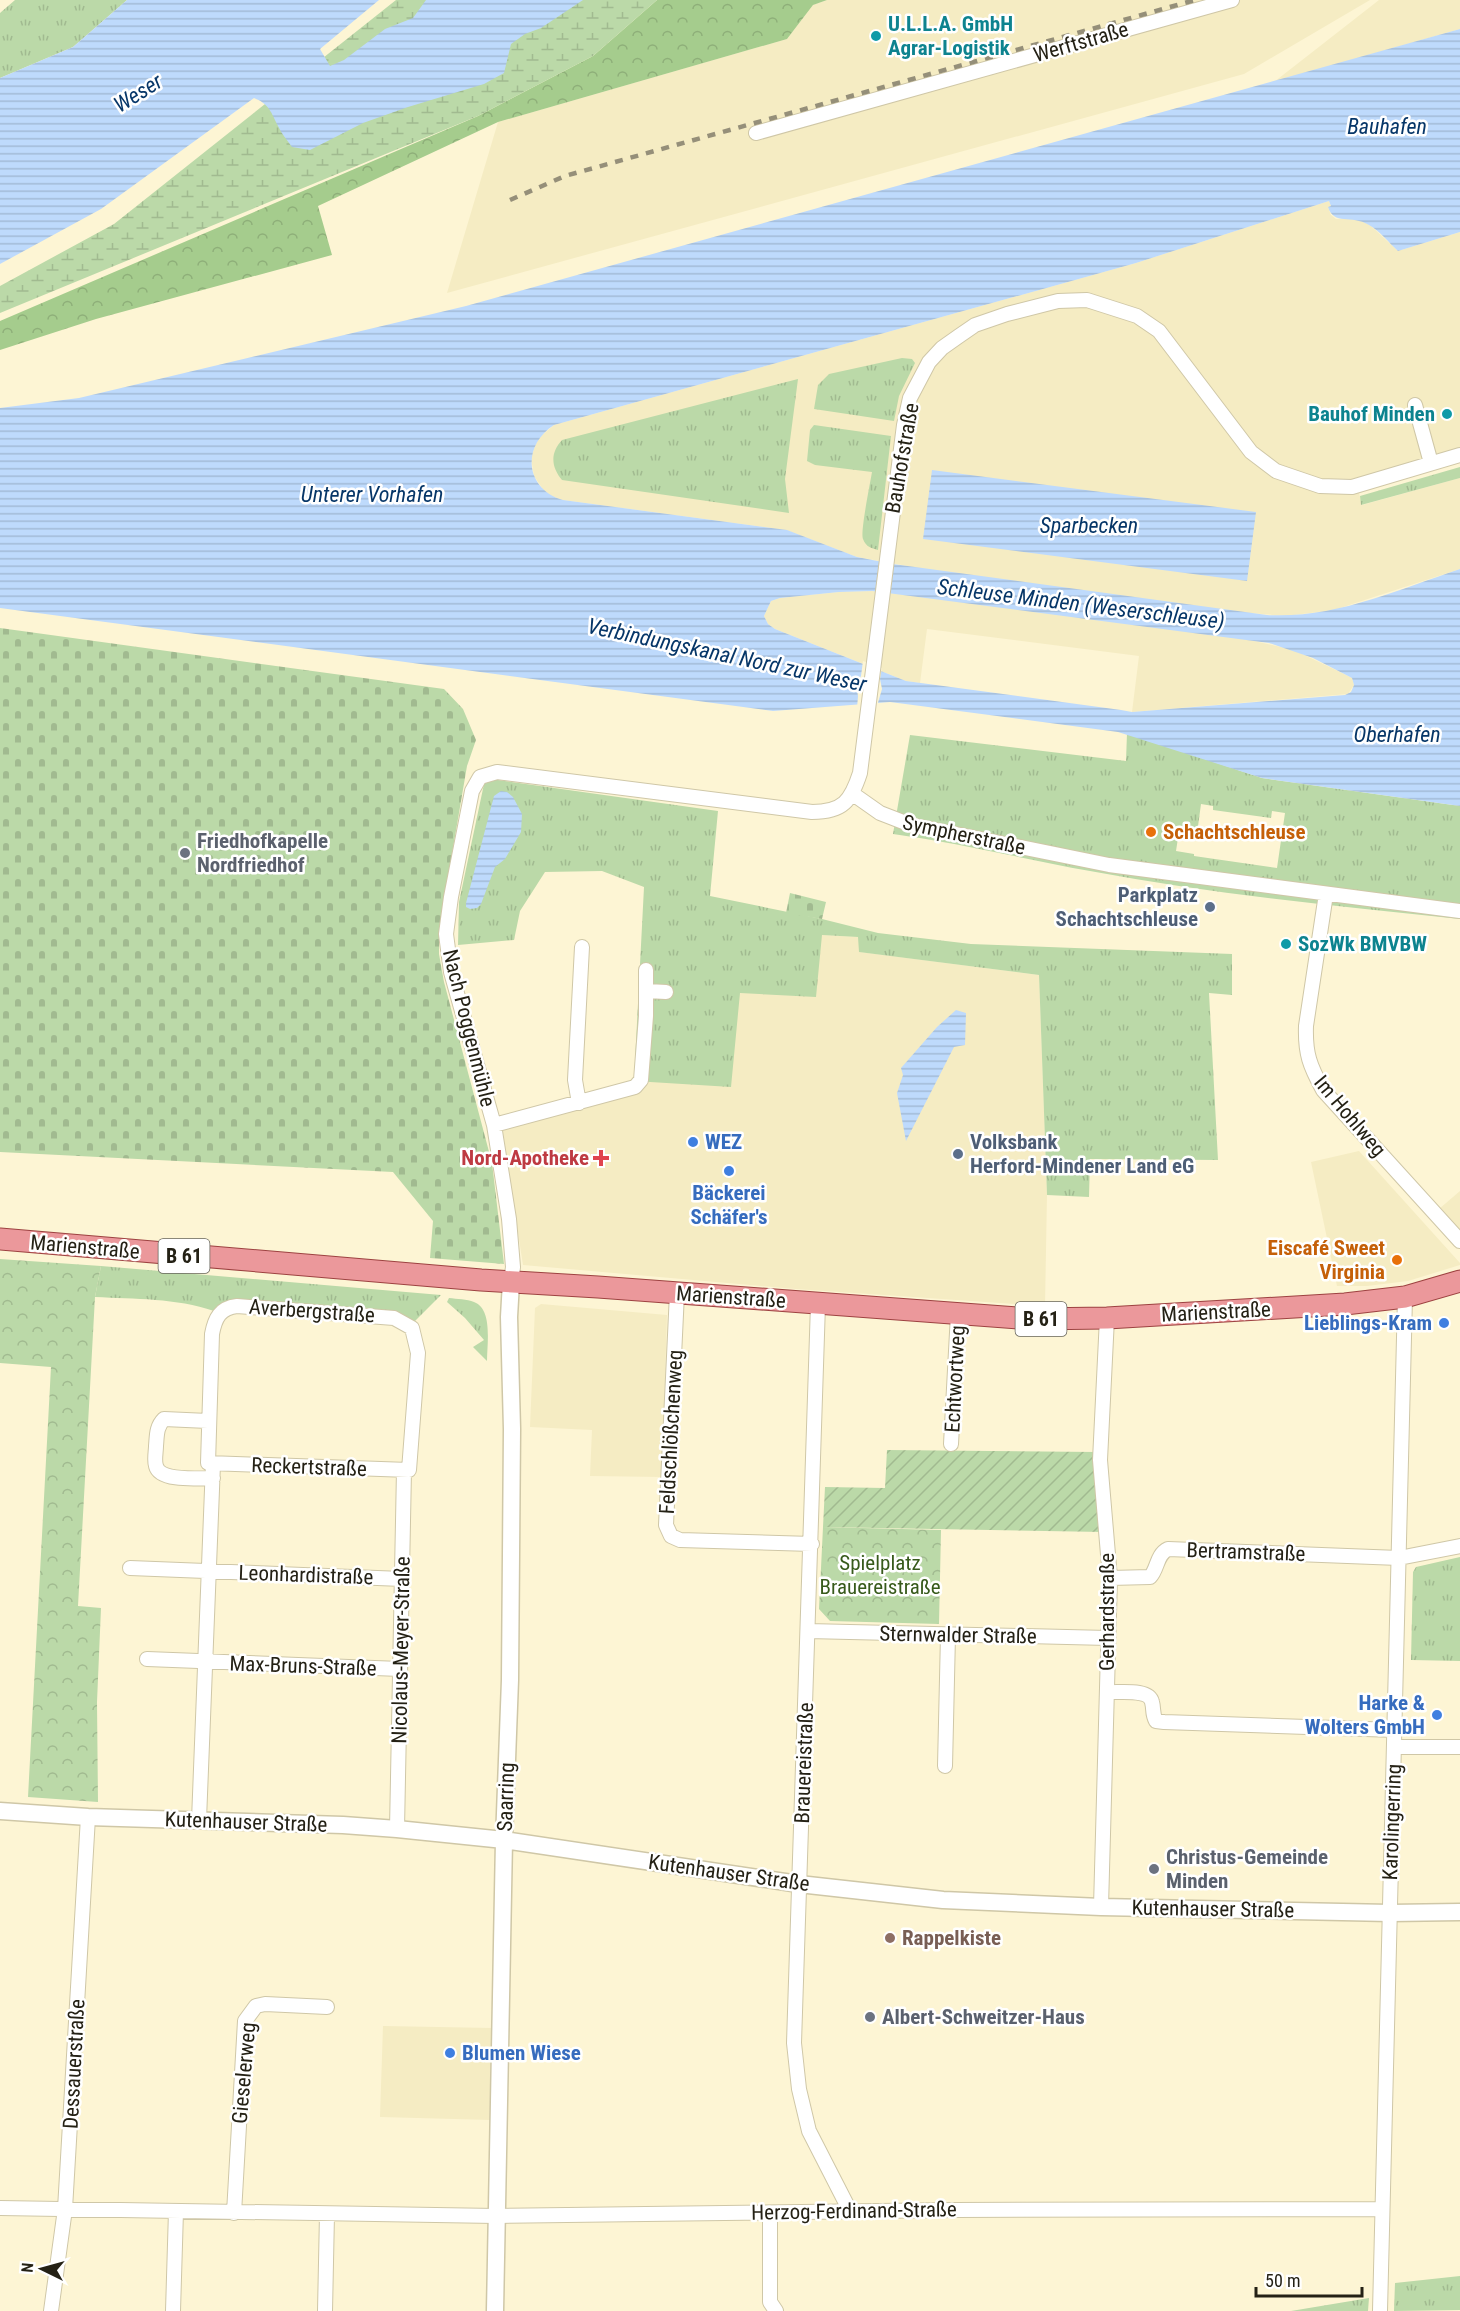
<svg xmlns="http://www.w3.org/2000/svg" width="1460" height="2311" viewBox="0 0 1460 2311" font-family="'Roboto Condensed',sans-serif">
	<defs>
		<pattern id="grass-tufts" width="24" height="20" patternUnits="userSpaceOnUse" patternTransform="scale(1.5)"><rect width="24" height="20" fill="#bbd9a8"/><path d="M3 7l-1-3M5 7V3M7 7l1-3M15 17l-1-3M17 17v-4M19 17l1-3" fill="none" stroke="#a1ba90"/></pattern>
		<pattern id="forest-crowns" width="20" height="18" patternUnits="userSpaceOnUse" patternTransform="scale(1.5)"><rect width="20" height="18" fill="#a5cc8d"/><path d="M2 6a3 3 0 1 1 6 0M12 15a3 3 0 1 1 6 0" fill="none" stroke="#8eaf79"/></pattern>
		<pattern id="wetland-marsh" width="20" height="14" patternUnits="userSpaceOnUse" patternTransform="scale(1.5)"><rect width="20" height="14" fill="#bbd9a8"/><path d="M1 5h8M5 5V1M11 12h8M15 12V8" fill="none" stroke="#a1ba90"/></pattern>
		<pattern id="cemetery-stones" width="16" height="16" patternUnits="userSpaceOnUse" patternTransform="scale(1.5)"><rect width="16" height="16" fill="#bbd9a8"/><path d="M2 7V4a2 2 0 0 1 4 0v3zM10 15v-3a2 2 0 0 1 4 0v3z" fill="#a1ba90"/></pattern>
		<pattern id="park-crowns" width="20" height="18" patternUnits="userSpaceOnUse" patternTransform="scale(1.5)"><rect width="20" height="18" fill="#bbd9a8"/><path d="M2 6a3 3 0 1 1 6 0M12 15a3 3 0 1 1 6 0" fill="none" stroke="#a1ba90"/></pattern>
		<pattern id="garden-furrows" width="10" height="10" patternUnits="userSpaceOnUse" patternTransform="scale(1.5)"><rect width="10" height="10" fill="#bbd9a8"/><path d="M-1 1l2-2M0 10L10 0M9 11l2-2" fill="none" stroke="#a1ba90"/></pattern>
		<pattern id="water-rules" width="6" height="5" patternUnits="userSpaceOnUse" patternTransform="scale(1.5)"><rect width="6" height="5" fill="#bedafc"/><path d="M0 2.5h6" fill="none" stroke="#a3bbd7"/></pattern>
	</defs>
	<rect width="100%" height="100%" fill="#fdf5d4"/>
	<!-- built -->
	<path fill="#f5ecc3" d="M827,0H1370L1244,74L447,293L498,122L787,39L813,5Z
		M1379,0H1460V29L1274,82Z
		M1329,201L1331,206L1328,207L1331,215L1336,219H1357L1370,225L1398,251L1460,232V450L1356,481L1362,505L1460,478V569L1334,610L1286,616L1249,613L1245,639L1294,650L1342,673L1352,678L1354,685L1348,694L1132,712L1139,656L927,629L920,683L906,681L775,629L768,624L764,616L771,601L780,598L839,592L872,591L909,595L913,567L857,557L786,530L563,500L553,497L544,491L534,476L531,458L536,443L541,436L554,425L1136,263Z
		M822,935L859,937L860,952L1039,975L1047,1195L1045,1306L796,1289L523,1265L500,1117L634,1081L740,993Z
		M1359,1151L1460,1263V1265L1408,1281L1367,1286H1337L1311,1162Z
		M1460,1191V1233L1439,1209Z
		M541,1304L667,1315L662,1477L590,1476L592,1430L530,1427L535,1308Z
		M383,2026L493,2028L491,2120L380,2117Z"/>
	<!-- grass -->
	<path fill="url(#grass-tufts)" fill-rule="evenodd" d="M15,0H127L73,47L0,78V13Z
		M902,358L912,359L915,363L899,396L894,421L814,409L818,385L829,374Z
		M798,379L785,479L789,513L562,480C551,467 550,453 562,440Z
		M814,425L891,436L878,550C871,548 866,547 863,539C860,533 870,484 872,472L815,465L807,461L810,430Z
		M1460,467V478L1361,505L1360,496Z
		M1127,733L1262,778L1460,806V919C1336,906 1212,894 1090,871C1024,859 959,843 893,834L910,735L1126,761ZM1201,804L1213,806V810L1271,818L1272,811L1285,813L1277,868L1194,856V854L1176,851L1178,838L1196,841Z
		M491,779L718,811L710,896L822,919L878,933L971,944L1232,954V995L1209,993L1218,1160L1090,1159L1089,1197L1047,1195L1039,975L859,952L858,937L822,935L816,997L740,993L731,1087L634,1081L644,887L602,871L545,872L520,911L514,940L458,945L459,902L484,784Z
		M101,1266L441,1295L412,1324L214,1311C176,1298 135,1299 95,1297Z
		M449,1298C457,1299 467,1299 474,1302C493,1309 487,1344 487,1361L473,1347L484,1340L465,1318L447,1302Z
		M1460,1557V1661L1411,1660L1413,1572L1416,1567Z
		M1460,2276V2310L1394,2311L1395,2283Z
		M1369,2298L1368,2311H1291Z"/>
	<!-- forest -->
	<path fill="url(#forest-crowns)" d="M657,0H827L813,5L787,39L498,122L318,206L332,255L96,319L0,350V321L478,116L593,56Z"/>
	<!-- wetland -->
	<path fill="url(#wetland-marsh)" d="M396,0H657L593,56L478,116L0,313V286L114,224Z"/>
	<!-- cemetery -->
	<path fill="url(#cemetery-stones)" d="M0,628L444,689L463,709L476,740L467,766L439,930V954L444,982L492,1163L504,1264L430,1258L433,1221L393,1172L0,1152Z
		M790,893L826,902L822,919L786,913Z"/>
	<!-- park -->
	<path fill="url(#park-crowns)" d="M0,1259L101,1266L95,1297L78,1606L101,1608L97,1702L98,1802L28,1797L51,1367L0,1363Z
		M823,1527L941,1530L939,1624L830,1621L819,1609Z"/>
	<!-- garden -->
	<path fill="url(#garden-furrows)" d="M887,1450L1096,1452L1103,1532L823,1527L825,1487L885,1488Z"/>
	<!-- water -->
	<path fill="url(#water-rules)" fill-rule="evenodd" d="M127,0H379L320,49L330,66L344,60L385,29L413,18L426,0H583L541,28L525,34L511,44L504,73L484,84L408,107L363,123L310,150L292,147C287,140 281,133 278,126C271,112 269,104 254,98L101,209L0,264V78L73,47Z
		M1460,29V232L1398,251C1389,243 1380,231 1369,225C1351,214 1334,226 1328,207L1331,206L1329,201L1136,263L554,425C521,446 525,489 563,500L787,530L857,557L893,564L1267,615C1334,619 1397,590 1460,569V806L1262,778L1118,732L890,702L773,711L0,608V408L79,398L466,306ZM872,591L1269,643L1313,658L1352,678L1354,685L1351,692L1345,695L1132,712L1121,710L906,681L775,629L768,624L764,616L771,601L780,598L839,592Z
		M932,470L1256,512L1247,581L923,539Z
		M501,791L507,792L513,797L522,814L521,832L505,859L495,867L481,904L477,908L470,909L466,907V903L494,796Z
		M956,1010L966,1013L965,1045L954,1047L906,1141L897,1093L903,1075L901,1068L937,1027Z"/>
	<!-- pier -->
	<path fill="#fdf5d4" d="M863,661L882,668L880,679L882,689L877,706L857,708L858,696L856,685L861,676Z"/>
	<g fill="none" stroke-linecap="round" stroke-linejoin="round">
		<!-- minor casing -->
		<g stroke="#cfc7a7" stroke-width="16">
			<path id="minor" d="M756,133L1232,0
				M1415,405L1431,463
				M853,794L880,813L911,825L1109,865L1460,911
				M1326,894L1306,1026C1305,1054 1310,1066 1323,1090L1460,1241
				M647,991L666,992
				M579,1103L575,1080L582,947
				M494,1125L635,1087L641,1080L646,1016V970
				M511,1282L513,1267L509,1219L494,1125L451,972L446,934L451,897L472,791L480,777L497,772L812,812C843,812 851,801 860,773L904,425L910,398L929,362L942,348L959,336L975,325L1007,314L1058,301L1087,300L1137,316L1159,331L1251,452L1276,471L1320,486L1352,487L1460,455
				M677,1293L666,1525L671,1536L680,1540L812,1544
				M818,1304L794,2043L799,2089L809,2131L850,2211
				M237,1306L394,1318L412,1328L418,1353L409,1470L208,1463L212,1334C215,1318 220,1308 237,1306Z
				M208,1421L164,1419C156,1427 157,1436 156,1446C156,1452 154,1460 156,1466C160,1482 199,1478 213,1478
				M951,1444L958,1314
				M130,1568L402,1579
				M1110,1578L1150,1577C1158,1569 1156,1555 1168,1549L1399,1558L1460,1546
				M808,1631L1108,1638
				M147,1659L400,1669
				M1107,1692C1118,1693 1149,1688 1152,1702C1154,1709 1152,1714 1156,1721L1164,1722L1395,1730
				M1394,1747H1460
				M945,1766L948,1635
				M199,1820L213,1464
				M397,1829L404,1470
				M1101,1907L1110,1578L1100,1460L1107,1318
				M0,2208L496,2216L955,2210L1382,2209
				M234,2213L245,2021L256,2006L265,2004L327,2007
				M770,2213V2302L776,2311
				M51,2311L65,2209L88,1817
				M173,2311L176,2211
				M325,2311L327,2214
				M1380,2311L1405,1297"/>
		</g>
		<!-- tertiary casing -->
		<g stroke="#cfc7a7" stroke-width="19">
			<path id="tertiary" d="M0,1811L88,1817L343,1825L397,1829L504,1840L799,1884L943,1900L1101,1907L1390,1913L1460,1912
				M495,2311L504,1840L510,1680L512,1429L509,1317L511,1282"/>
		</g>
		<!-- primary casing -->
		<g stroke="#9d4241" stroke-width="23">
			<path id="primary" d="M0,1239L481,1280L598,1287L1032,1319L1107,1318L1345,1304L1405,1297L1460,1281"/>
		</g>
		<!-- minor -->
		<use href="#minor" stroke="#fff" stroke-width="14"/>
		<!-- tertiary -->
		<use href="#tertiary" stroke="#fff" stroke-width="16"/>
		<!-- primary -->
		<use href="#primary" stroke="#eb989b" stroke-width="21"/>
		<!-- rail -->
		<path stroke="#958f79" stroke-width="4.5" stroke-dasharray="8 8" stroke-linecap="butt" d="M510,200L565,176L1195,0"/>
	</g>
	<!-- markers -->
	<g fill="#0f9aa8" stroke="#fff" stroke-width="2">
		<circle cx="876" cy="36" r="6"/>
		<circle cx="1447" cy="414" r="6"/>
		<circle cx="1286" cy="944" r="6"/>
	</g>
	<g fill="#e8710a" stroke="#fff" stroke-width="2">
		<circle cx="1151" cy="832" r="6"/>
		<circle cx="1397" cy="1260" r="6"/>
	</g>
	<g fill="#6b7280" stroke="#fff" stroke-width="2">
		<circle cx="185" cy="853" r="6"/>
		<circle cx="1154" cy="1869" r="6"/>
		<circle cx="870" cy="2017" r="6"/>
	</g>
	<g fill="#5c6f8a" stroke="#fff" stroke-width="2">
		<circle cx="1210" cy="907" r="6"/>
		<circle cx="958" cy="1154" r="6"/>
	</g>
	<g fill="#3f7fe0" stroke="#fff" stroke-width="2">
		<circle cx="693" cy="1142" r="6"/>
		<circle cx="729" cy="1171" r="6"/>
		<circle cx="1444" cy="1323" r="6"/>
		<circle cx="1437" cy="1715" r="6"/>
		<circle cx="450" cy="2053" r="6"/>
	</g>
	<path fill="#e0444e" stroke="#fff" stroke-width="2" d="M598 1149h6v6h6v6h-6v6h-6v-6h-6v-6h6z"/>
	<circle fill="#8d6e63" stroke="#fff" stroke-width="2" cx="890" cy="1938" r="6"/>
	<g text-anchor="middle" dominant-baseline="central" stroke-width="5" stroke-linejoin="round" paint-order="stroke">
		<!-- shield labels -->
		<g fill="#fff" stroke="#66645b" stroke-width="1.5">
			<rect x="158.5" y="1239" width="51" height="34" rx="4.5"/>
			<rect x="1015.5" y="1302" width="51" height="34" rx="4.5"/>
		</g>
		<g font-size="20" font-weight="bold" fill="#242115">
			<text x="184" y="1256">B 61</text>
			<text x="1041" y="1319">B 61</text>
		</g>
		<!-- culture labels -->
		<g font-size="21" font-weight="bold" fill="#0d838f" stroke="#fff" text-anchor="start">
			<text x="888" y="24">U.L.L.A. GmbH<tspan x="888" dy="24">Agrar-Logistik</tspan></text>
			<text x="1435" y="414" text-anchor="end">Bauhof Minden</text>
			<text x="1298" y="944">SozWk BMVBW</text>
		</g>
		<!-- street labels -->
		<g font-size="21" fill="#242115" stroke="#fff">
			<text transform="translate(1081 42) rotate(-16)">Werftstraße</text>
			<text transform="translate(902 458) rotate(-80)">Bauhofstraße</text>
			<text transform="translate(964 835) rotate(12)">Sympherstraße</text>
			<text transform="translate(469 1028) rotate(76)">Nach Poggenmühle</text>
			<text transform="translate(1350 1116) rotate(50)">Im Hohlweg</text>
			<text transform="translate(85 1247) rotate(5)">Marienstraße</text>
			<text transform="translate(731 1297) rotate(4)">Marienstraße</text>
			<text transform="translate(312 1311) rotate(4)">Averbergstraße</text>
			<text transform="translate(1216 1312) rotate(-3)">Marienstraße</text>
			<text transform="translate(955 1379) rotate(-87)">Echtwortweg</text>
			<text transform="translate(671 1432) rotate(-87)">Feldschlößchenweg</text>
			<text transform="translate(309 1467) rotate(2)">Reckertstraße</text>
			<text transform="translate(1246 1552) rotate(2)">Bertramstraße</text>
			<text transform="translate(306 1575) rotate(2)">Leonhardistraße</text>
			<text transform="translate(1107 1612) rotate(-90)">Gerhardstraße</text>
			<text transform="translate(958 1635) rotate(1)">Sternwalder Straße</text>
			<text transform="translate(401 1650) rotate(-89)">Nicolaus-Meyer-Straße</text>
			<text transform="translate(303 1666) rotate(2)">Max-Bruns-Straße</text>
			<text transform="translate(804 1763) rotate(-88)">Brauereistraße</text>
			<text transform="translate(506 1797) rotate(-88)">Saarring</text>
			<text transform="translate(246 1822) rotate(2)">Kutenhauser Straße</text>
			<text transform="translate(1392 1822) rotate(-88)">Karolingerring</text>
			<text transform="translate(729 1873) rotate(8)">Kutenhauser Straße</text>
			<text transform="translate(1213 1909) rotate(1)">Kutenhauser Straße</text>
			<text transform="translate(74 2064) rotate(-87)">Dessauerstraße</text>
			<text transform="translate(244 2073) rotate(-85)">Gieselerweg</text>
			<text transform="translate(854 2211) rotate(-1)">Herzog-Ferdinand-Straße</text>
		</g>
		<!-- food labels -->
		<g font-size="21" font-weight="bold" fill="#c56008" stroke="#fff" text-anchor="start">
			<text x="1163" y="832">Schachtschleuse</text>
			<text x="1385" y="1248" text-anchor="end">Eiscafé Sweet<tspan x="1385" dy="24">Virginia</tspan></text>
		</g>
		<!-- worship labels -->
		<g font-size="21" font-weight="bold" fill="#5b616d" stroke="#fff" text-anchor="start">
			<text x="197" y="841">Friedhofkapelle<tspan x="197" dy="24">Nordfriedhof</tspan></text>
			<text x="1166" y="1857">Christus-Gemeinde<tspan x="1166" dy="24">Minden</tspan></text>
			<text x="882" y="2017">Albert-Schweitzer-Haus</text>
		</g>
		<!-- service labels -->
		<g font-size="21" font-weight="bold" fill="#4e5e75" stroke="#fff" text-anchor="end">
			<text x="1198" y="895">Parkplatz<tspan x="1198" dy="24">Schachtschleuse</tspan></text>
			<text x="970" y="1142" text-anchor="start">Volksbank<tspan x="970" dy="24">Herford-Mindener Land eG</tspan></text>
		</g>
		<!-- shop labels -->
		<g font-size="21" font-weight="bold" fill="#366cbe" stroke="#fff" text-anchor="start">
			<text x="705" y="1142">WEZ</text>
			<text x="729" y="1193" text-anchor="middle">Bäckerei<tspan x="729" dy="24">Schäfer's</tspan></text>
			<text x="1432" y="1323" text-anchor="end">Lieblings-Kram</text>
			<text x="1425" y="1703" text-anchor="end">Harke &amp;<tspan x="1425" dy="24">Wolters GmbH</tspan></text>
			<text x="462" y="2053">Blumen Wiese</text>
		</g>
		<!-- health labels -->
		<g font-size="21" font-weight="bold" fill="#be3a42" stroke="#fff" text-anchor="end">
			<text x="589" y="1158">Nord-Apotheke</text>
		</g>
		<!-- park labels -->
		<g font-size="21" fill="#375a1b" stroke="#fff">
			<text x="880" y="1563">Spielplatz<tspan x="880" dy="24">Brauereistraße</tspan></text>
		</g>
		<!-- education labels -->
		<g font-size="21" font-weight="bold" fill="#785e54" stroke="#fff" text-anchor="start">
			<text x="902" y="1938">Rappelkiste</text>
		</g>
		<!-- water labels -->
		<g font-size="22" font-style="italic" fill="#063668" stroke="#fff">
			<text transform="translate(138 93) rotate(-32)">Weser</text>
			<text x="1387" y="126">Bauhafen</text>
			<text x="372" y="494">Unterer Vorhafen</text>
			<text x="1089" y="525">Sparbecken</text>
			<text transform="translate(1081 604) rotate(7)">Schleuse Minden (Weserschleuse)</text>
			<text transform="translate(727 655) rotate(12)">Verbindungskanal Nord zur Weser</text>
			<text x="1397" y="734">Oberhafen</text>
		</g>
	</g>
	<!-- north arrow -->
	<g transform="translate(42 2269) rotate(275)" stroke="#ffffff" stroke-width="4.5" paint-order="stroke">
	<path d="M0-4.5L10 22L0 15L-10 22Z" fill="#242115"/>
	<text y="-9" font-size="16" font-weight="bold" text-anchor="middle" fill="#242115">N</text>
	</g>
	<!-- scale -->
	<path d="M1256 2287v9h106v-9" fill="none" stroke="#242115" stroke-width="3"/>
	<text x="1265" y="2287" font-size="18" fill="#242115" stroke="#ffffff" stroke-width="4.5" paint-order="stroke">50 m</text>
</svg>
